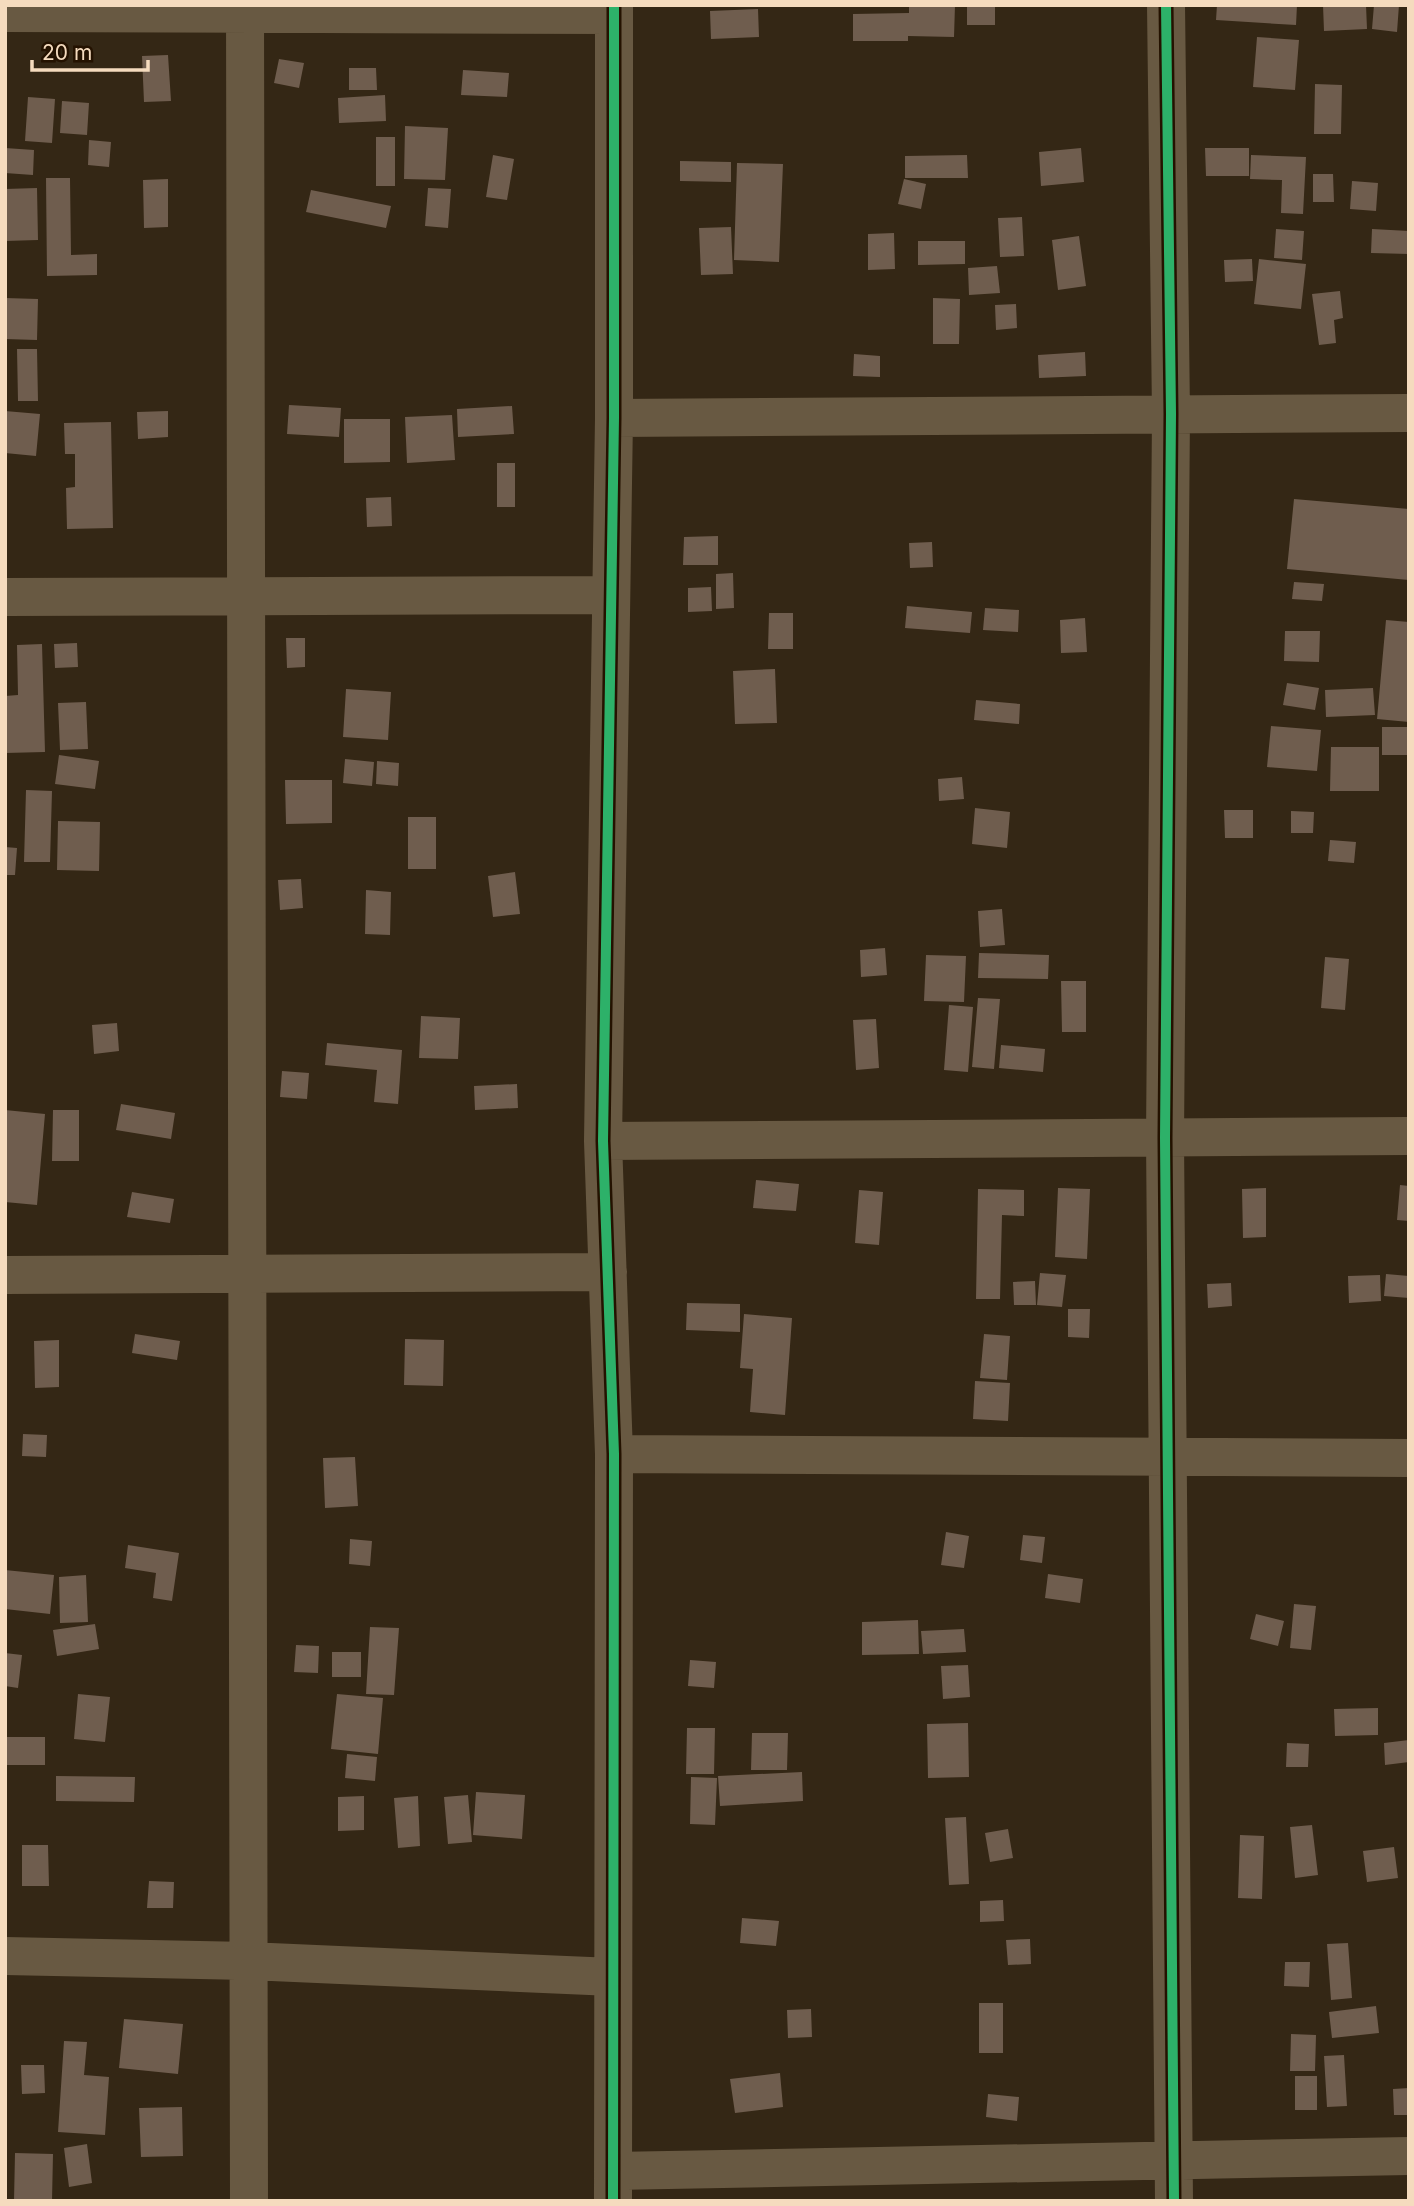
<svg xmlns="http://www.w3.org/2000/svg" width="1414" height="2206" viewBox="0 0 1414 2206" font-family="Inter,sans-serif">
	<rect width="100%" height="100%" fill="#342715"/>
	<!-- building -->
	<path fill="#6f5d4e" d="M909,5H955L954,37L908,36V41H853V14L909,13Z
		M967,5H995V25H967Z
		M1217,5H1297L1296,25L1216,20Z
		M1323,5H1366L1367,29L1324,31Z
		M1374,5H1399L1397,32L1372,29Z
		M758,9L759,37L711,39L710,11Z
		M1257,37L1299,40L1295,90L1253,87Z
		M168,55L171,101L144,102L142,56Z
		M279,59L304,63L299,88L274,83Z
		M349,68H376L377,90H349Z
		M463,70L509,73L507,97L461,95Z
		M1315,84L1342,85L1341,134H1314Z
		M385,95L386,121L339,123L338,98Z
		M28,97L55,99L52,143L25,141Z
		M62,101L89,103L87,135L60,133Z
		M405,126L448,128L445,180L404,179Z
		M376,137H395V186H376Z
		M89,140L111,142L109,167L88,165Z
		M5,148L34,150L33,175L5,173Z
		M1081,148L1084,182L1041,186L1039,152Z
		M1205,148H1249V176H1206Z
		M493,155L514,159L507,200L486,197Z
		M967,155L968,178H905V156Z
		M1251,155L1306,157L1303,214L1281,213L1282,180L1250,179Z
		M680,161L731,162V182L680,181Z
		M737,163L783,164L779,262L734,260Z
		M1313,174H1333L1334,202H1313Z
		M46,178H70L71,255L97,254V275L47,276Z
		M168,179V227L144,228L143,180Z
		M904,179L926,184L921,209L898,204Z
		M1352,181L1378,183L1376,211L1350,209Z
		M37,188L38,240L5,241V189Z
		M428,188L451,189L448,228L425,226Z
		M311,190L391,206L386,228L306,212Z
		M1022,217L1024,256L1000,257L998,218Z
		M731,227L733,274L701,275L699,228Z
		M1276,229L1304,231L1302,260L1274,258Z
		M1372,229L1409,231V254L1371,253Z
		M894,233L895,269L868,270V234Z
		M1079,236L1086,286L1058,290L1052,240Z
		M918,241H965V264L918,265Z
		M1252,259L1253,281L1225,282L1224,260Z
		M1259,259L1306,264L1301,309L1254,304Z
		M997,266L1000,293L969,295L968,268Z
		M1340,291L1343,318L1334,320L1336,343L1319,345L1312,294Z
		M5,298L38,299L37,340L5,339Z
		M933,298L960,299L959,344H933Z
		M1016,304L1017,328L996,330L995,305Z
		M17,349H37L38,401H18Z
		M1085,352L1086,376L1039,378L1038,355Z
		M854,354L880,356V377L853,376Z
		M289,405L341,408L339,437L287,434Z
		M512,406L514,434L458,437L457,409Z
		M5,411L40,414L36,456L5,453Z
		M168,411V437L138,439L137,412Z
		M452,415L455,460L407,463L405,417Z
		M344,419H390V462L344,463Z
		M111,422L113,528L67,529L66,488L75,487V454H65L64,423Z
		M497,463H515V507H497Z
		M391,497L392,526L367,527L366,498Z
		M1294,499L1409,509V580L1287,569Z
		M718,536V565H683L684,537Z
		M932,542L933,567L910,568L909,543Z
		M733,573L734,608L716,609V574Z
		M1294,582L1324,584L1322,601L1292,599Z
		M711,587L712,611L688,612V588Z
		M907,606L972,612L970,633L905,628Z
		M985,608L1019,610L1018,632L983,630Z
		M769,613H793V649H768Z
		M1085,618L1087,652L1061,653L1060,620Z
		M1386,620L1409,622V722L1377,719Z
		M1285,631H1320L1319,662L1284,661Z
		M286,638H305V667L287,668Z
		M77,643L78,667L55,668L54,644Z
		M42,644L45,752L5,753V696L18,695L17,645Z
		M775,669L777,723L735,724L733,671Z
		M1287,683L1319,688L1315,710L1283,705Z
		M1373,688L1375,715L1326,717L1325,690Z
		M346,689L391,692L388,740L343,737Z
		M976,700L1020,704L1019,724L974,720Z
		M86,702L88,749L60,750L58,703Z
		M1271,726L1321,730L1317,771L1267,767Z
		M1382,727H1409V755H1382Z
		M1331,747H1379V791H1330Z
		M59,755L99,761L95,789L55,784Z
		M345,759L374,762L372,786L343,783Z
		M377,761L399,763L398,786L376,784Z
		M962,777L964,799L939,801L938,779Z
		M285,780H332V823L286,824Z
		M26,790L52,791L50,862H24Z
		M975,808L1010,812L1007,848L972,844Z
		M1224,810H1253V838H1225Z
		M1291,811L1314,812L1313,833H1291Z
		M408,817H436V869H408Z
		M58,821L100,822L99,871L57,870Z
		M1330,840L1356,842L1354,863L1328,861Z
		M5,847L17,848L15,875H5Z
		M515,872L520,914L493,917L488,876Z
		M301,879L303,908L280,910L278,880Z
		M366,890L391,892L390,935L365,934Z
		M1002,909L1005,945L980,947L978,911Z
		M885,948L887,975L861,977L860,950Z
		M979,953L1049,955L1048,979L978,978Z
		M926,955L966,956L964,1002L924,1001Z
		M1325,957L1349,959L1345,1010L1321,1008Z
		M1061,981H1086V1032H1062Z
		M978,998L1000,999L994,1069L972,1067Z
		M949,1005L973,1007L968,1072L944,1070Z
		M421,1016L460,1018L458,1059L419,1058Z
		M876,1019L879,1068L856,1070L853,1020Z
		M117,1023L119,1051L94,1054L92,1025Z
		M327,1043L402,1050L398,1104L374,1102L377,1070L325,1065Z
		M1001,1045L1045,1049L1043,1072L999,1068Z
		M282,1071L309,1073L307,1099L280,1097Z
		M517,1084L518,1108L475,1110L474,1086Z
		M121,1104L175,1113L171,1139L116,1130Z
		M5,1110L45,1114L37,1205L5,1202Z
		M53,1110H79V1161H52Z
		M756,1180L799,1184L796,1211L753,1208Z
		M1400,1185L1409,1186V1221L1397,1220Z
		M1058,1188L1090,1189L1087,1259L1055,1257Z
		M1266,1188V1237L1243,1238L1242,1189Z
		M978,1189L1024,1190V1216L1002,1215L1000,1299H976Z
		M859,1190L883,1192L879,1245L855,1243Z
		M132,1192L174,1199L170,1223L127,1217Z
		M1040,1273L1066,1275L1062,1307L1037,1305Z
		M1386,1274L1409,1276V1298L1384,1296Z
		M1380,1275L1381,1301L1349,1303L1348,1276Z
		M1035,1281L1036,1305H1014L1013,1282Z
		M1231,1283L1232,1306L1208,1308L1207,1284Z
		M687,1303L740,1304V1332L686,1330Z
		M1068,1309H1090L1089,1338L1068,1337Z
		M744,1314L792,1318L785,1415L750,1412L753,1369L740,1368Z
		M135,1334L180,1341L177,1360L132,1353Z
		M984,1334L1010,1336L1007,1380L980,1378Z
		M405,1339L444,1340L443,1386L404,1385Z
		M59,1340V1387L35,1388L34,1341Z
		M975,1381L1010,1383L1008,1421L973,1419Z
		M23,1434L47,1435L46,1457L22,1456Z
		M355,1457L358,1506L325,1508L323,1458Z
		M946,1532L969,1536L964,1568L941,1565Z
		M1023,1535L1045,1537L1042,1563L1020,1560Z
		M350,1539L372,1541L370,1566L349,1564Z
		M128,1545L179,1553L172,1601L153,1598L156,1573L125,1568Z
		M5,1570L54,1575L50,1614L5,1609Z
		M1048,1574L1083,1579L1080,1603L1045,1598Z
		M86,1575L88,1622L60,1623L59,1577Z
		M1294,1604L1316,1606L1311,1650L1290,1648Z
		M1256,1614L1284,1621L1278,1646L1250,1639Z
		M918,1620L919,1654L862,1655V1622Z
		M95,1624L99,1649L57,1656L53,1630Z
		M370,1627L399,1628L394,1695L366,1694Z
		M964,1629L966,1652L923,1654L921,1631Z
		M296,1645L319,1646L318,1673L294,1672Z
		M332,1652H361V1677H332Z
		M5,1653L22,1655L18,1688L5,1686Z
		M690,1660L716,1662L714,1688L688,1686Z
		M968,1665L970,1697L943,1699L941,1666Z
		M78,1694L110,1697L105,1742L74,1739Z
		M337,1694L383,1698L378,1754L331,1749Z
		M1378,1708V1735L1335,1736L1334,1709Z
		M968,1723L969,1777L928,1778L927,1724Z
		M687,1728H715L714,1774H686Z
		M752,1733H788L787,1770H751Z
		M5,1737H45V1765H5Z
		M1409,1740V1762L1385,1765L1384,1743Z
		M1287,1743L1309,1744L1308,1767H1286Z
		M347,1754L377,1757L375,1781L345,1778Z
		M802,1772L803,1801L720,1806L718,1776Z
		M56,1776L135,1777L134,1802L56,1801Z
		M691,1777L717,1778L715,1825L690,1824Z
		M476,1792L525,1795L522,1839L473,1835Z
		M468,1795L472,1842L448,1844L444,1797Z
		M364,1796V1830L338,1831V1797Z
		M418,1796L420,1846L398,1848L394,1798Z
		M966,1817L969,1884L949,1885L945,1818Z
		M1312,1825L1318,1875L1295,1878L1290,1827Z
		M1008,1829L1013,1858L990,1862L985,1833Z
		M1240,1835L1264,1836L1262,1899L1238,1898Z
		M22,1845H48L49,1886H22Z
		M1394,1847L1398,1878L1367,1882L1363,1851Z
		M149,1881L174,1882L173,1908H147Z
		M1003,1900L1004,1921L980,1922V1901Z
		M742,1918L779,1921L776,1946L740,1943Z
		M1030,1939L1031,1964L1008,1965L1006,1940Z
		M1348,1943L1352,1998L1331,2000L1327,1944Z
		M1285,1962H1310L1309,1987L1284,1986Z
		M979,2003H1003V2053H979Z
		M1376,2006L1379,2033L1332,2038L1329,2012Z
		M811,2009L812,2037L788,2038L787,2010Z
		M124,2019L183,2024L178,2074L119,2068Z
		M1291,2034L1316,2035L1315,2071H1290Z
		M64,2041L87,2042L84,2075L109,2077L105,2135L58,2132Z
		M1344,2055L1347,2106L1327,2107L1324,2056Z
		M21,2065H44L45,2093L22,2094Z
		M780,2073L783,2107L735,2113L730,2079Z
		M1295,2076H1317V2110H1295Z
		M1409,2088V2115H1394L1393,2089Z
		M988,2094L1019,2097L1017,2121L986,2117Z
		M182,2107L183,2156L141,2157L139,2108Z
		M87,2144L92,2183L69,2187L64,2148Z
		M15,2153L53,2154L52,2201H14Z"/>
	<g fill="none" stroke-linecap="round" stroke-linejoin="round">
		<!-- minor -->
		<path stroke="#685942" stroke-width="38" d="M245,5L249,2201
			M1166,5L1171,414L1165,1138L1174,2201
			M5,13L614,15
			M614,418L1409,413
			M5,597L611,595
			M603,1141L1409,1136
			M5,1275L608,1272
			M614,1454L1409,1458
			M5,1956L248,1961L613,1977
			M613,2171L1409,2156
			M613,2201L614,1454L603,1141L614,418V5"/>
		<!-- cycleway casing -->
		<g stroke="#241200" stroke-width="15">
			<path id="cycleway" d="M1166,5L1171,414L1165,1138L1174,2201
				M613,2201L614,1454L603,1141L614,418V5"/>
		</g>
		<!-- cycleway -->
		<use href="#cycleway" stroke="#2db169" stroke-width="10"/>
	</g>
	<!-- border -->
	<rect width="1414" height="2206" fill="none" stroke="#f5dbbe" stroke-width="14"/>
	<!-- scale -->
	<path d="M32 60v10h116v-10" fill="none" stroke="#f5dbbe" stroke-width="3.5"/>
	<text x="42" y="60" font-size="21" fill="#f5dbbe" stroke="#241200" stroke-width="5" paint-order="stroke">20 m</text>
</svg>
